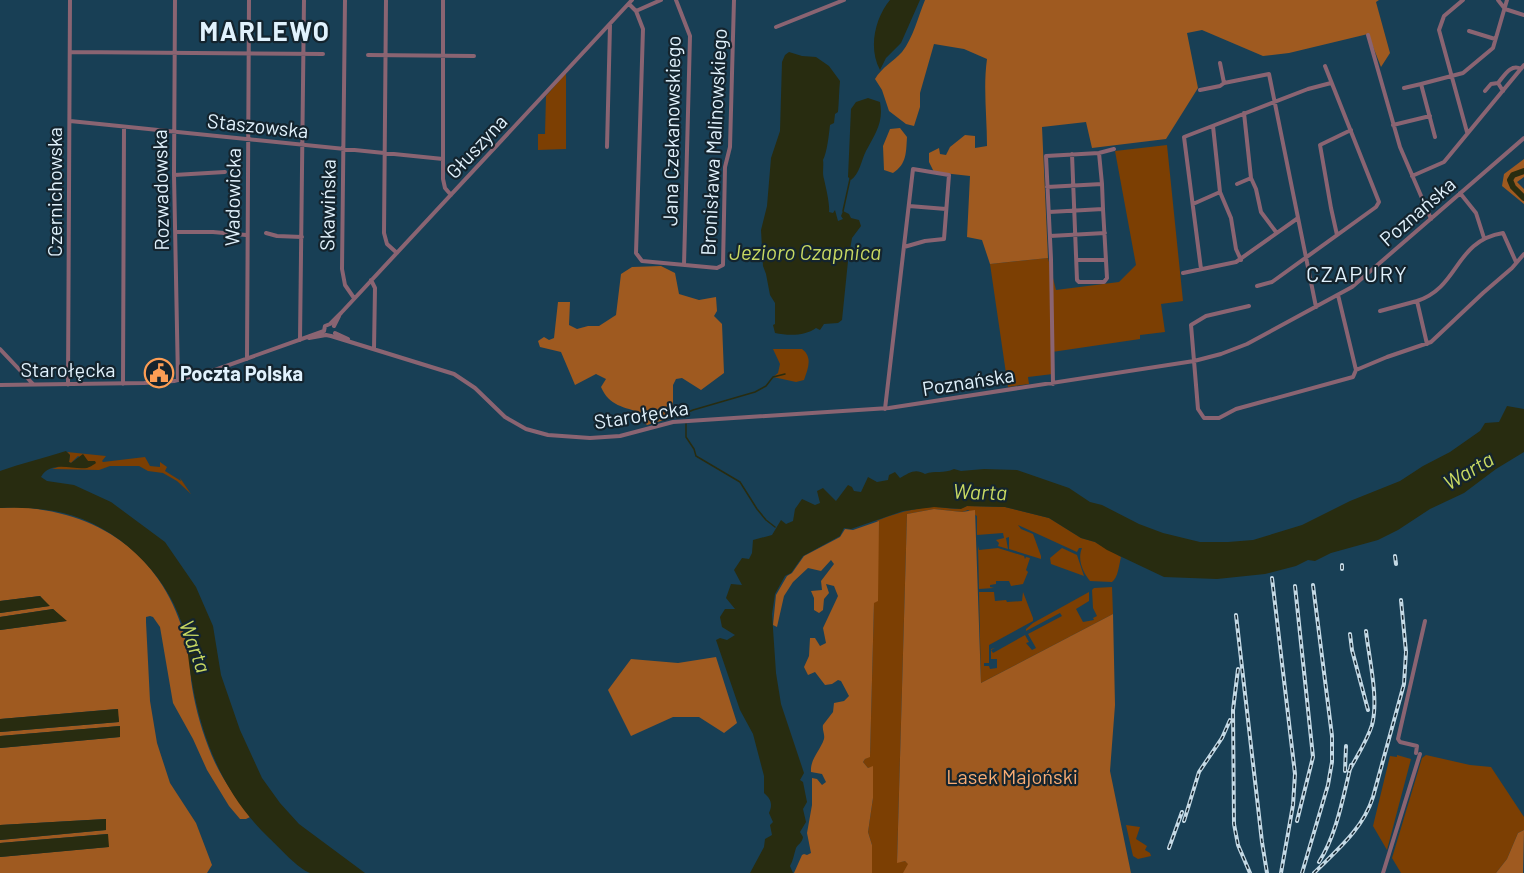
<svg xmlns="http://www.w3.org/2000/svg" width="1524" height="873" viewBox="0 0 1524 873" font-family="Barlow,sans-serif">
	<rect width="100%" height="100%" fill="#183f55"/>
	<!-- green -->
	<path fill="#7c3f03" d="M566,73V149L538,150V134H545L546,96Z
		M1167,145L1183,301L1161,304L1165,332L1140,335V339L1052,352L1053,374L1028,377L1029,384L1008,387L990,264L1048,258L1056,290L1119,282L1136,265L1115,151Z
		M773,349H802C813,357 808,369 804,380L796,382L773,377L778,373L780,364Z
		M67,452L106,456L102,461L103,462L145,457L150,466L160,467V462L167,467L165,471L181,481L180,478L191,494L177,481L163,473L148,471L139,466H110L99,470L52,469L61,466L81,467L88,461L78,456L71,463L69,462L70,455Z
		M967,506L1005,507L1049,518L1081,538L1095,542L1121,557C1119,565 1118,578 1112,582L1090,581C1083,572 1077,560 1082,548H1079L1077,552L1018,525L1021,529L1033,534L1041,556V559L1009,549V537L1006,538L1008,549L998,546L999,543L996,540L1004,538L1003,533L977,535V516L968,510L962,512L934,509L907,514L897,862L905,861L909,864L904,873H872V845L868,832L873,798L872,767L868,768L863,762L865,759L870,756L874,603L879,522L876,521C894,514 913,508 933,507C945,506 956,512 967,506Z
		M978,546L979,550L998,548L1024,556L1025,559L1026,557L1030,558L1026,570L1028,572L1023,584L1011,586L1009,581H996V584L990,585V587L994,588L979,589Z
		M1062,548L1077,555L1084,576L1051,564L1050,558Z
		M1112,587L1113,614L981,683L979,592H994L995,601L1006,600L1007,602L1022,601L1023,592L1033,618V621L989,645V663H984V666H989L990,669L997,668V659H991V649L995,648L991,650L993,653L1025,635L1029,642L1026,643L1032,650L1036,648L1028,634L1062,616L1060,613L1026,631V629L1033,623L1089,592V601L1076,609L1083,622L1094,620L1093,618L1097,616L1093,608L1092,590L1094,588Z
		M1397,755L1411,759L1387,850L1373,826L1390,756L1397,757Z
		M1426,755L1470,765L1491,767L1524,817V830L1518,833L1507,859L1496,873H1401L1392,858L1422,758Z
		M1126,825L1140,827L1136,839L1147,846L1145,850L1150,853L1151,856L1138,859L1133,856Z"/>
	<!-- forest -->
	<path fill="#9f5a20" d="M925,0H1379L1376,2L1390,53L1381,67L1368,34L1289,53L1263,56L1202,30L1187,33L1198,88L1166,139L1092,148L1086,122L1042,127L1048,258L990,264L982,240L967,237L970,176L934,172L929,162V153L939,148L940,154L946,155L950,147L965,135L975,136V148L987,146C987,117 983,87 987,59L964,49L934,44L920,93V107L914,126L906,124L889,111L882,90L875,79C882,67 893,62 902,52C913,38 918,17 925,0Z
		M900,128L907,137C906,152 907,164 893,173L884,170L883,146L890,129Z
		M1524,159V177L1517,182L1524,189V204L1502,186L1504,174Z
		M661,266L675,273L679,294L699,300L716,297L717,311L714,316L722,324L724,373L701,390L682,378L676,379L673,385V405L668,419L647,425L643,421L642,413C624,407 609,406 601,387L606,379L596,374L575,385L561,352L540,347L538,341L544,337L549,340L554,338L558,302H570L569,325L577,329L588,326H599L616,315L621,274L632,267Z
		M18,507C107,513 167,560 188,648C190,658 190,669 191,680C194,702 200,725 208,746C217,772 234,795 250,817L246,819H240L229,806L207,770L193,739L173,703L160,627L153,617L150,616L146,617V622L150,701L157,743L170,783L196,823L212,865L207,873H0V857L108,847L107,834L0,843V840L106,830V819L0,825V748L120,737V726L0,736V732L119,722L117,709L0,719V630L66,621L53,609L0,617V613L49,606L40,596L0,601V508Z
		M934,509L962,512L975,510L981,683L1113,614L1115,705L1110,771L1131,873H903L908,864L905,861L897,863L907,514Z
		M879,521L878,601L874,603L870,757L865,759L863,762L868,768L873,766V798L868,832L872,845V873H794L802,855L804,854L807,855L811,853L807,833L812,805V778L817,779L822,785L826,782L822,774L811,772C810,759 820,751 824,739C825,734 822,730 823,725L833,712L834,703L844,701L849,696L841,681L838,680L832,684L825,685L815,672L808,675L804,667L809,656L810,638H815L820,646L826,643L823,628L838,596L834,586L826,584L829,593L824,599L823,610L819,613L814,610V598L811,591L822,590L821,581L834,564L831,560L821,571L808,568L793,582L784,596L777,627L773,625L776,595L787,576L792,573L804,556L840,537L845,529L853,530Z
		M716,657L737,723L724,733L699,717H673L631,736L608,690L631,659L678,663Z
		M1524,830L1523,873H1496L1507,859L1518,833Z"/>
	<!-- water -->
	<path fill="#282c10" d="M890,0H920L901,43L886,58L880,70C868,48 875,18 890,0Z
		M789,52L802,56L816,57L829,66L840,81C839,90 839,101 838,112L835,114L834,123L830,125C829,134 827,153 823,160C824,165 822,173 824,179C826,188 830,204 829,212L833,213L835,210L838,221L843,219L841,216L843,211L849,214L851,218L859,220L861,226L852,238L848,261L842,320L838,323L824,324L820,330L816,328C805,336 789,336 775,333L773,325L775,324V303L770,295L766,274L763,266L761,230L767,206L771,158L780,131L782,62L785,55Z
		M868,98L880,102C884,122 875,134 866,151C861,161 860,173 851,180L848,177L851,109L856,102Z
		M1507,406L1524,409V452L1496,469L1464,493L1430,509L1398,530L1378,540L1331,553L1315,561L1308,560L1296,566L1265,574L1217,579L1164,577L1107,550L1095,542L1081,538L1049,518L1005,507L967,506L961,509L934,507L903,511L851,529L844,528L840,536L803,556L791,573L785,576L775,594L772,614L776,673L781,704L804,773L800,780L803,782L807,802L803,809L806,822L800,832L803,837C802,843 799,843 796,848C794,854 793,861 790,866L793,873H750L764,847L765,839L772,835L770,825L773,822L769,813C773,804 771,799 764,793V776L753,734L740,710L716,640L720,638L727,640L735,635L722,627L720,617L725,609H735L726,598L731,584L742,585L734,570L742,558L749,559L752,553L753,540L772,535L781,520L786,524L793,521L795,509L802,499L815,505L820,503L817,491L823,488L836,501L848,485L852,487L854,491L861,492L868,477L877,482L888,480L889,475L895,472L900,478C909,473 915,468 925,474C935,470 944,474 954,469L961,471L984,469L1017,470L1069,488L1090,502L1102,505L1139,524L1163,533L1200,542H1228L1253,540L1302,525L1350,501L1400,481L1423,466L1450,452L1480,431L1485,423L1499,422Z
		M66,451L70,455L69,462L71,463L83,454L88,461H95L96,463C95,464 88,468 87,468C72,470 51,460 41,477L47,481L74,485L111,502L165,542L196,587L206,610L213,626L221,675L240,730L262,778L280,803L299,824L365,873C354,873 319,873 310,873C298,869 279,847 269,838C225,796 202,741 192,682C188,662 188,643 182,624C165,572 117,526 63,513C42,508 21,507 0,508V471C22,463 44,458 66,451Z
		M40,596L50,606L0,613V601Z
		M53,609L67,621L0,630V617Z
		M118,709L119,722L0,732V719Z
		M120,726V737L0,748V736Z
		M106,819V830L0,840V825Z
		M108,834L109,847L0,857V843Z"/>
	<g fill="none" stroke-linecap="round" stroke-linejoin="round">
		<!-- stream -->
		<path stroke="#282c10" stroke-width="1.5" d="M843,211L850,179
			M685,417L686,413L693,410L755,392L766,386L773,377L785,374
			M686,424V437L694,449L696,456L740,482L757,509L766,520L775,527"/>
		<!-- river -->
		<path stroke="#282c10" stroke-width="6" d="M1524,171L1513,175L1510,180L1513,187L1524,198"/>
		<!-- minor -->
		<path stroke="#8a6472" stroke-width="4" d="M175,0L174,175L178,380
			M345,0L342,269L345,285L354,298
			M386,0L384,233L387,244L397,253
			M443,0V179L445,188L451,195
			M676,0L690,36L684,265
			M1463,0L1444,16L1439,30L1467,132
			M1498,0L1505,9L1524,15
			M629,4L636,11L643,29L636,253L642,261L717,268L723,265L725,167L730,147L734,0
			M636,11L661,0
			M776,27L844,0
			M1469,31L1495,39
			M1368,35L1400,147L1431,219
			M70,52L323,54
			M368,55L474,56
			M1220,63L1224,83L1269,74L1316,307
			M1421,84L1463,73L1493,48L1507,0
			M1404,88L1421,84L1435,137
			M1200,90L1220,86L1224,83
			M1485,91L1491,84L1498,83
			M1503,91L1498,83C1504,76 1511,63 1521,69
			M1244,113L1251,178L1256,189L1261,212L1276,232
			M70,121L443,159
			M1393,125L1430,116
			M1213,126L1220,192L1231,218L1236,249L1241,260
			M607,147L610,25
			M1099,153L1102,184
			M1072,154L1077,280L1079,282H1104L1107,278L1103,209
			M174,175L225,172
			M1412,176L1444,162L1524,65
			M1237,184L1251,178
			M1047,187L1102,184L1103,209L1049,212
			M1460,193L1476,213L1484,238
			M1193,204L1220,192
			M909,206L946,209
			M176,232H213L246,235
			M266,233L277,236L302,237
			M1337,235L1331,208L1320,145L1351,130
			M1050,236L1105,233
			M1077,260H1106
			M1201,269L1184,137L1308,89L1331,83
			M1183,273L1236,262L1298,218
			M371,280L375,288L374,349
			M1257,286L1272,282L1376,207L1379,202L1325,66
			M1249,306L1206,316L1191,325L1198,409L1204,418H1219L1236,409L1353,377L1356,370L1338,295
			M1380,311L1417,301
			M334,326L339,316
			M324,331L325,326L330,324L341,313L632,0
			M335,333L348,339
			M309,338L326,335L331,336L454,374L475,388L505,417L526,429L548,435L590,438L620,436L673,422L889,408L1194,361L1221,354L1247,344L1352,287L1524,138
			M300,340L304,0
			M1427,344L1417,301C1460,287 1454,241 1503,233L1516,262
			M0,349L33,384
			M247,359L249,0
			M1356,370L1387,357L1431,342L1483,293L1512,268L1524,254
			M123,384L124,127
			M1053,384L1051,259L1046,156L1099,153L1114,149
			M0,385L144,383L174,381L212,371L324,331
			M68,385L70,0
			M885,409L913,169L949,175L944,239L925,241L904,247
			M1416,753L1417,746L1400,742L1398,739L1425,621
			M1383,873L1420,754"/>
		<!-- rail casing -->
		<g stroke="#c4d9e5" stroke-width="4">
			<path id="rail" d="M1395,556L1396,564
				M1342,565V569
				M1272,578L1295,774L1293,805L1281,873
				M1295,586L1313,757L1297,821
				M1236,615L1262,842L1267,873
				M1350,634L1352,650L1368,710
				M1238,669L1233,710L1234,824L1238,845L1250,873
				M1345,771L1346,746
				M1349,771C1357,756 1367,741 1372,725C1379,698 1369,659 1366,631
				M1184,821L1199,772L1222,738L1230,720
				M1169,848L1182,812
				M1319,862C1337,834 1343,797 1351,765
				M1302,873L1328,785L1332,762V736L1313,585
				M1314,873C1337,850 1363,829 1373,797L1404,684L1406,652L1401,600"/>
		</g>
		<!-- rail -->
		<use href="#rail" stroke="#14242e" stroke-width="1.5" stroke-dasharray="4.5" stroke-linecap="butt"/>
	</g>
	<!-- icons -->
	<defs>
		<g id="civic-ring" transform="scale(1.5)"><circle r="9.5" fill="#14242e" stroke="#fc9d54" stroke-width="1.5"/><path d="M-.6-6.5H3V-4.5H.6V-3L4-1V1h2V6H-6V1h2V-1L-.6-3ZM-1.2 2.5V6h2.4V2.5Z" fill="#fc9d54"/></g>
	</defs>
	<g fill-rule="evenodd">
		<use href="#civic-ring" x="159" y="373"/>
	</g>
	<g text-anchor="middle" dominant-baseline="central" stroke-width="4.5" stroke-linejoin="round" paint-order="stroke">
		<!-- street labels -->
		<g font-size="20" fill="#e1f2fd" stroke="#14242e">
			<text transform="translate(258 125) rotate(6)">Staszowska</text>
			<text transform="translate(671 131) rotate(-89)">Jana Czekanowskiego</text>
			<text transform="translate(713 142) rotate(-87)">Bronisława Malinowskiego</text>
			<text transform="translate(476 146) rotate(-47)">Głuszyna</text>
			<text transform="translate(160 190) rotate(-91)">Rozwadowska</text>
			<text transform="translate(54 192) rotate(-90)">Czernichowska</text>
			<text transform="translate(232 197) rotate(-89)">Wadowicka</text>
			<text transform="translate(327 205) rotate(-89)">Skawińska</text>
			<text transform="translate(1417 211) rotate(-41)">Poznańska</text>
			<text x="68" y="369">Starołęcka</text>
			<text transform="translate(968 381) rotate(-9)">Poznańska</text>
			<text transform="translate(641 414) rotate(-9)">Starołęcka</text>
		</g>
		<!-- poi labels -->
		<g font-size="20" font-weight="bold" fill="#e1f2fd" stroke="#14242e" text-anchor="start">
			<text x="180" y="373">Poczta Polska</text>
		</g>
		<!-- park labels -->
		<g font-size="20" fill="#f9ac74" stroke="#14242e">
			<text x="1012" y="776">Lasek Majoński</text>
		</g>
		<!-- water labels -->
		<g font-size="21" font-style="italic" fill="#c8d962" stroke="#14242e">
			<text x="805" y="251">Jezioro Czapnica</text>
			<text transform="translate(1468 470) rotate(-30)">Warta</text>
			<text transform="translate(980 491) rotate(2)">Warta</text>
			<text transform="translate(196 646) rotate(70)">Warta</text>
		</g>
		<!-- quarter labels -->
		<g font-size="22" letter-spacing="1.5" fill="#e1f2fd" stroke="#14242e">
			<text x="1357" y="273">CZAPURY</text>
		</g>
		<!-- district labels -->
		<g font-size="26" font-weight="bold" letter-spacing="1.5" fill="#e1f2fd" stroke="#14242e">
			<text x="265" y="30">MARLEWO</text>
		</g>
	</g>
</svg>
